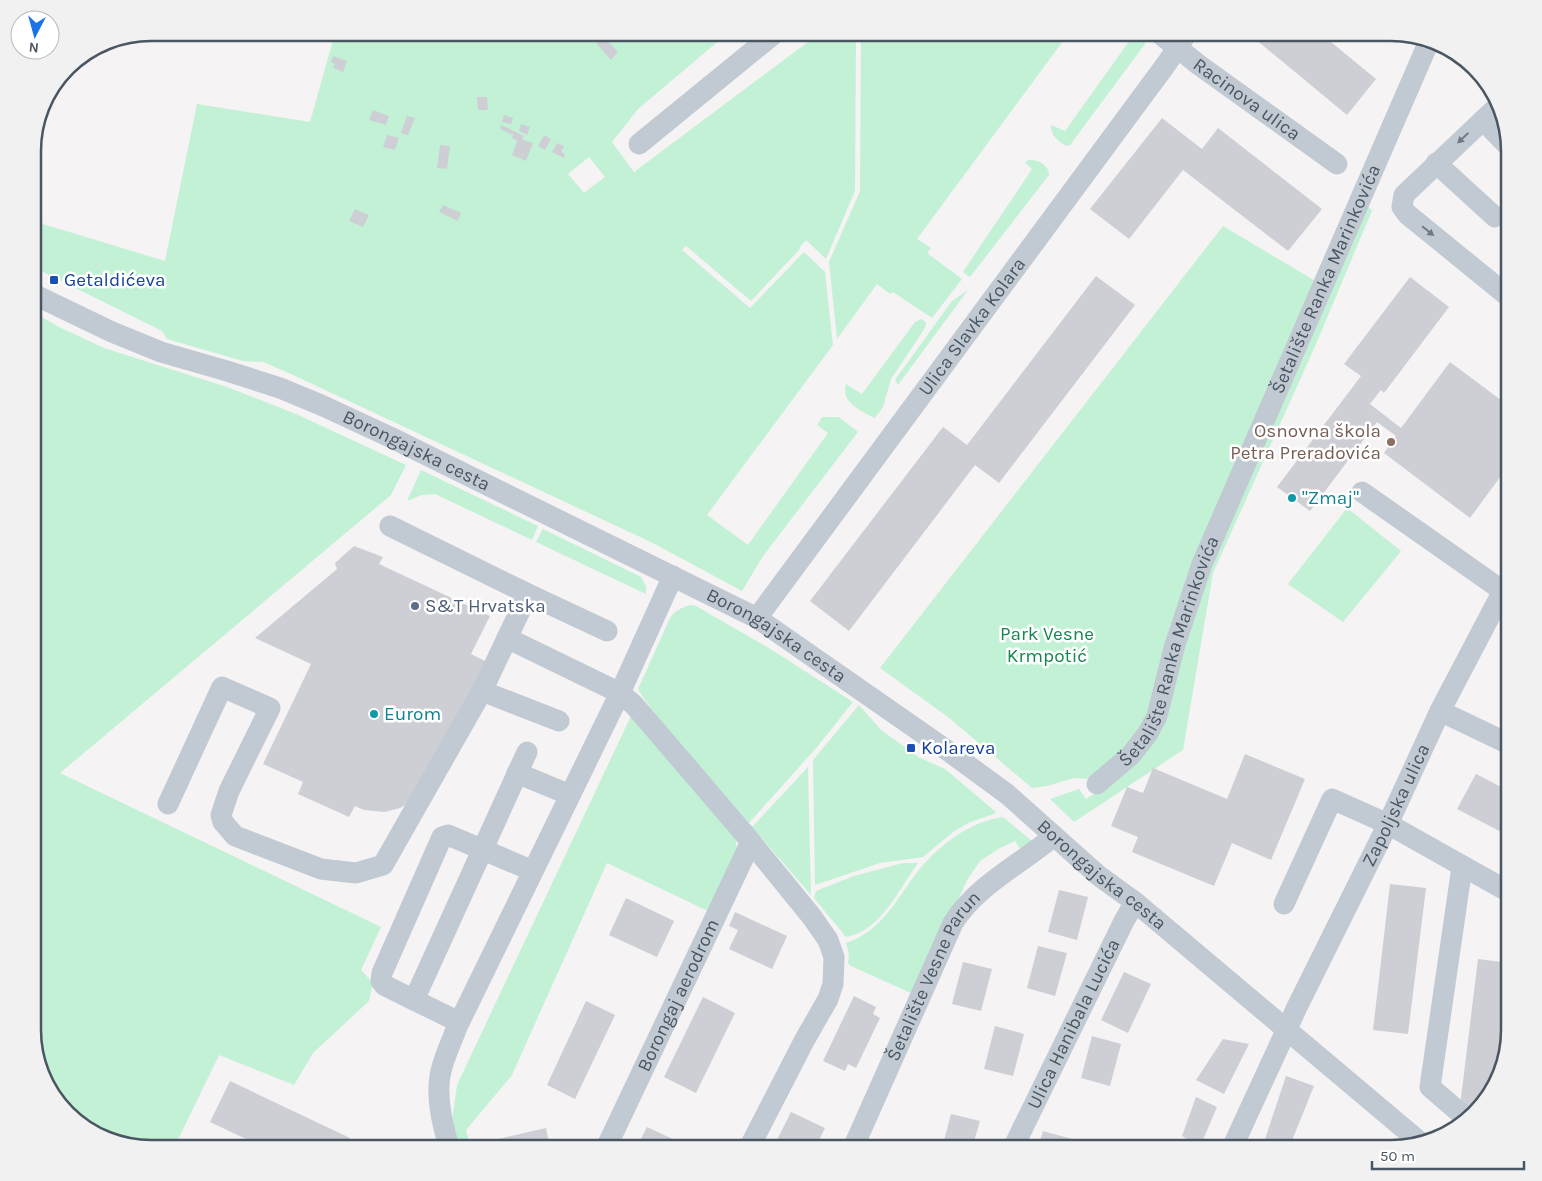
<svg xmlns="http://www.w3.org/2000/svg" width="1542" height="1181" viewBox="0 0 1542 1181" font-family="Karla,sans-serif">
	<rect width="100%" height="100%" fill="#f5f3f3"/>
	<!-- green -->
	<path fill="#c3f1d5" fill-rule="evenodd" d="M335,33H728L638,109L612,142L634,172L820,33H856L855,191L826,259L806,240L799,248L800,249L751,301L686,246L682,250L750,308L804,252L825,272L833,345L707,515L748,545L828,433L817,425L822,417H839L858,432L763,556L742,591L653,543L291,374L263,362L243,361L167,339L162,331L33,267V221L165,261L197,104L310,122ZM589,157L605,177L584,193L568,174Z
		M861,33H1069L917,239L931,248L927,253L962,279L932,318L893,292L890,294L877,284L837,339L829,262L860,191Z
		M1121,33H1140L1145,36V44L1070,145L1066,146C1057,140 1051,136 1051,125L1065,131L1130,40Z
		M1028,160C1038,159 1049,165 1049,175L970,277L963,272L1032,169L1025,163Z
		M1367,206L1372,210L1371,213L1316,344L1213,573L1183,750L1074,822L1050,799L1079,789L1086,799L1111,783L1128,769L1200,590Z
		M1223,226L1317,282L1154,698L1137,735L1094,779L1074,778L1047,786L1032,788L948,717L880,668Z
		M968,290L898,385L895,380L952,301Z
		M33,312L59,327L104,348L227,387L296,414L406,465L391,495L60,773L381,927L361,970L373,983L369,1001L313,1053L294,1085L219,1055L174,1148H151L113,1142L79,1124L45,1083L33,1037Z
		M921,319L926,322L925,328L891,379L883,407L875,418C862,411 840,403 846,384L862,394L915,322Z
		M421,470L538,526L532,540L435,494L422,495L407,501Z
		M1347,508L1401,551L1343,622L1288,584Z
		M543,529L641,577L646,586V594L536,542Z
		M691,605L696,606L772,650L853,702L817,747L749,823L660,720L644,699L638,689L670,618C675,611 681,607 691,605Z
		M859,705L881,730L892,738L920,758L945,769L996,812L994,814L970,822L953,832L923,857L880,863L815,885L813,760Z
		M631,716L735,837L738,854L710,912L607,863L512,1075L466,1130L471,1148H459L452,1121L457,1085Z
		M808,767L811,895L752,827Z
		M1003,817L1033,842L989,871L1020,849L1015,841L1000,848L980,861L967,880L915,995L851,966L848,963L849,954L846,943C880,932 895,902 915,875C936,847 968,822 1003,817Z
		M903,863H918C899,889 881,931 846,937L814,898L816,891L854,876Z"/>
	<!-- building -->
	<path fill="#cdcfd5" d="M1248,33H1320L1376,79L1347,115Z
		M603,36L618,52L611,60L596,43Z
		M333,56L347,61L343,72L333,68L335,64L331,62Z
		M477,97H487L488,110H478Z
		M373,110L389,116L386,125L369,120Z
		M504,115L513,118L511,124L502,122Z
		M407,116L415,118L408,135L401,133Z
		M1162,118L1202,149L1218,128L1322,209L1288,251L1183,170L1129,239L1090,209Z
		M521,124L530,127L527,135L519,131Z
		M501,125L524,136L522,139L533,143L526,161L512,155L517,141L512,138L513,135L500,129Z
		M387,135L399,138L395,150L383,147Z
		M544,135L551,139L545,150L538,146Z
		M557,143L564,146L561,152L565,154L564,158L552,152Z
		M440,145L450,146L447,169L437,168Z
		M443,205L461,213L458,221L439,212Z
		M355,209L369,215L363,227L349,221Z
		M1096,276L1135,305L999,483L975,465L849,631L810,601L943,427L967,445Z
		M1410,277L1449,307L1384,393L1381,390L1370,404L1401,428L1450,362L1509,406V465L1470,518L1384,453L1396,436L1377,422L1310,511L1277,487L1361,376L1344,364Z
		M354,546L383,557L379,564L490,616L471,654L487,662L414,800L400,808L385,812L364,810L355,806L349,817L298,794L303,782L263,764L311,664L255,638L337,569L335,563Z
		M1245,754L1305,779L1271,860L1232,843L1214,886L1132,852L1138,837L1111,826L1127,787L1143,793L1153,768L1227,799Z
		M1476,774L1509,791V836L1457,809Z
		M1390,884L1426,888L1408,1034L1373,1030Z
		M1059,890L1088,897L1077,940L1048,932Z
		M626,898L674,921L657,957L609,935Z
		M735,912L787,936L772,969L729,949L738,930L729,926Z
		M1038,946L1067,953L1055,996L1027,988Z
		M1478,959L1509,963V989L1498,1077L1485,1102L1477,1109L1460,1106Z
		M963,962L992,969L981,1011L952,1004Z
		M1124,972L1151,984L1128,1033L1101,1020Z
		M854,996L876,1007L873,1014L880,1018L856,1068L848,1064L845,1071L823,1061Z
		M703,997L735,1013L696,1093L664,1077Z
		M586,1001L615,1015L575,1099L547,1085Z
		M995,1026L1024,1034L1013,1076L984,1069Z
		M1092,1036L1121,1044L1110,1086L1081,1078Z
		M1223,1039L1249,1044L1224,1094L1196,1080Z
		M1286,1076L1314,1086L1289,1148L1264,1142Z
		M230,1081L350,1138L345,1148H265L210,1122Z
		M1196,1097L1217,1107L1200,1147L1182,1136Z
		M791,1112L825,1128L815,1148H773Z
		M951,1114L980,1121L972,1148H942Z
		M647,1127L677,1141L673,1148H636Z
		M546,1128L550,1148H478L477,1144Z
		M1043,1131L1072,1139L1069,1148H1038Z
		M1257,1142L1269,1148H1254Z
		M1371,1142L1380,1148H1366Z"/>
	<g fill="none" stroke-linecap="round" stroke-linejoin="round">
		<!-- minor -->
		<g stroke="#c1cad2" stroke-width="21">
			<path id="s1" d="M1159,33L1199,65L1337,164"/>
			<path d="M1499,105L1404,195L1402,207L1407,214L1509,297"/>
			<path d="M1483,120L1509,147"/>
			<path d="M639,144L775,33"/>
			<path d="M1436,163L1495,217"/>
			<path id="s2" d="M33,294L112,332L161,352L227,371L280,388L321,405L390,437L757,618L951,753L1007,794L1099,876L1135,902L1420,1142"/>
			<path d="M1362,492L1503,591"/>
			<path d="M528,594L607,631"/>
			<path id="s3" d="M757,618L1167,63L1187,33"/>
			<path d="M507,638L620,693L634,705L742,831L812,917L828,940L834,957L833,984L828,999L804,1041L749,1148"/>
			<path d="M482,691L559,721"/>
			<path d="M1440,711L1509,744"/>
			<path d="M517,773L570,795"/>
			<path id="s4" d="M1097,784L1131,755L1148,733L1157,716L1174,648L1202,564L1430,39"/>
			<path d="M168,804L222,687L270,708L229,791L221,815L223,822L235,836L321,869L356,873L383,865L482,691L528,594L390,526"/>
			<path d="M1462,867L1430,1087L1466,1118"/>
			<path d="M1284,904L1332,799L1388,824L1509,892"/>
			<path d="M414,1000L384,985L381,981L382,973L442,837L448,835L533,871"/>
			<path d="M459,1022L414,1000L527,752"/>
			<path d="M449,1148C444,1128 438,1108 439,1087C439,1067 450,1046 457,1027L620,693L673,576"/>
			<path id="s5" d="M606,1148L751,842"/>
			<path id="s6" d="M853,1148L953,923C977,885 1021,864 1054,836"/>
			<path id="s7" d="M1013,1148L1124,921L1135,902"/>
			<path id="s8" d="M1232,1148L1297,1007L1388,824L1440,711L1503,591L1509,582"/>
		</g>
	</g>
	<!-- one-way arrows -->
	<defs><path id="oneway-solid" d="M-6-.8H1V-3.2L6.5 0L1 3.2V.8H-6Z" transform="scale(1.25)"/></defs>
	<g fill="#6e7983">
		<use href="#oneway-solid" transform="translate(1463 138) rotate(137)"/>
		<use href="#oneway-solid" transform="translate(1428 231) rotate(39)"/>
	</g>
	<!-- markers -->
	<g fill="#1a4fb4" stroke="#fff" stroke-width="2">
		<rect x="49" y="275" width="10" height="10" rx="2.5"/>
		<rect x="906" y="743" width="10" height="10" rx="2.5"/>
	</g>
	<circle fill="#8d6e63" stroke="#fff" stroke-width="2" cx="1391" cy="442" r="5"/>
	<g fill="#0f9aa8" stroke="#fff" stroke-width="2">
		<circle cx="1292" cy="498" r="5"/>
		<circle cx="374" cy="714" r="5"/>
	</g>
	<circle fill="#5c6f8a" stroke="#fff" stroke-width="2" cx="415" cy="606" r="5"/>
	<g text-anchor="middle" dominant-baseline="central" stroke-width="5" stroke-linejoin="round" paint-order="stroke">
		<!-- street labels -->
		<g font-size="19" fill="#4a5661" stroke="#fff">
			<text stroke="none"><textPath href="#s1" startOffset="110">Racinova ulica</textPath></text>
			<text stroke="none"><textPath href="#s4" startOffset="561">Šetalište Ranka Marinkovića</textPath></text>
			<text stroke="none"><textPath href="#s3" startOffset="362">Ulica Slavka Kolara</textPath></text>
			<text stroke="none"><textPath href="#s2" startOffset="415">Borongajska cesta</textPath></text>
			<text stroke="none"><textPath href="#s2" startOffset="820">Borongajska cesta</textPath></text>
			<text stroke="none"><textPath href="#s4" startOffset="156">Šetalište Ranka Marinkovića</textPath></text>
			<text stroke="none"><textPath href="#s8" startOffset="380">Zapoljska ulica</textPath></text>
			<text stroke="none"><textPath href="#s2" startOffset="1225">Borongajska cesta</textPath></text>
			<text stroke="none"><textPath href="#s6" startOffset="190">Šetalište Vesne Parun</textPath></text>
			<text stroke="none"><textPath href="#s5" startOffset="169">Borongaj aerodrom</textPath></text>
			<text stroke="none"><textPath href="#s7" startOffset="138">Ulica Hanibala Lucića</textPath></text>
		</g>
		<!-- transit labels -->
		<g font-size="19" fill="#164399" stroke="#fff" text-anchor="start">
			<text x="64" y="280">Getaldićeva</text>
			<text x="921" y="748">Kolareva</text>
		</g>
		<!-- education labels -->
		<g font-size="19" fill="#785e54" stroke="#fff" text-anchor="end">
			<text x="1381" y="431">Osnovna škola<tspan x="1381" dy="22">Petra Preradovića</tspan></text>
		</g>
		<!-- culture labels -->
		<g font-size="19" fill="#0d838f" stroke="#fff" text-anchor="start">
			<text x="1302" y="498">"Zmaj"</text>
			<text x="384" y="714">Eurom</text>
		</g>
		<!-- service labels -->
		<g font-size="19" fill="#4e5e75" stroke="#fff" text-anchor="start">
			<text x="425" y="606">S&amp;T Hrvatska</text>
		</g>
		<!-- park labels -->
		<g font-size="19" fill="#17864f" stroke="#fff">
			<text x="1047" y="634">Park Vesne<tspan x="1047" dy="22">Krmpotić</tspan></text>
		</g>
	</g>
	<!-- crop -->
	<path d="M0 0H1542V1181H0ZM151 41H1391A110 110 0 0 1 1501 151V1030A110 110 0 0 1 1391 1140H151A110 110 0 0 1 41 1030V151A110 110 0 0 1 151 41Z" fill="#f1f1f2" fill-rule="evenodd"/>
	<path fill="none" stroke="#4a5661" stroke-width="2.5" d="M151 41H1391A110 110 0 0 1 1501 151V1030A110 110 0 0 1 1391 1140H151A110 110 0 0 1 41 1030V151A110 110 0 0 1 151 41Z"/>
	<!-- north arrow -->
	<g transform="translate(35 35) rotate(186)"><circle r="24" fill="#ffffff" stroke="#b7bbc0"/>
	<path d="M0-4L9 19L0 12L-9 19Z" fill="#1a73e8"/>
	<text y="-8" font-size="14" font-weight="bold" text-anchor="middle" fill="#4a5661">N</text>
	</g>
	<!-- scale -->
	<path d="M1372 1161v8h152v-8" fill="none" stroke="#4a5661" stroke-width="2.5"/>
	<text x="1380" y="1161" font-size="15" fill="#4a5661" stroke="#ffffff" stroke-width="4" paint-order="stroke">50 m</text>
</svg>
